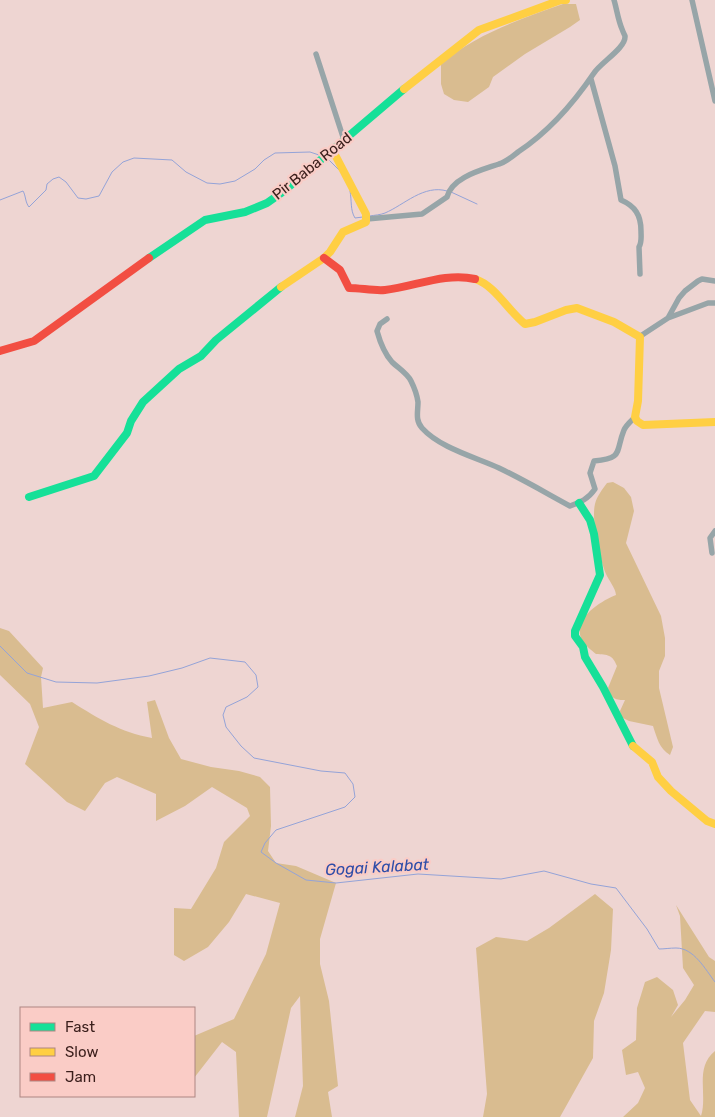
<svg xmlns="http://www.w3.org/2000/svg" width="715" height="1117" viewBox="0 0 715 1117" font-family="Rubik,sans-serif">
	<rect width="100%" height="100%" fill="#eed5d2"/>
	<!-- green -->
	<path fill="#d9bc90" d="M563,4H576L580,20L570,27L525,54L493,77L489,87L468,102L454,100L444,94L441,84V64C476,34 521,19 563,4Z
		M613,482L624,488L631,497L634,511L626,543L661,616L665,638V656L659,671V688L673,747L670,755C659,748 657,738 653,726L629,721L621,717L620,711L625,700C613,700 612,698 608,688L617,666C612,654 608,655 596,654C591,650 585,645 582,640C571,619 601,601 616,595C615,587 609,581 606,574C600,559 591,519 595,504C597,496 602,490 607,483Z
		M0,628L9,631L43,668L41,677L43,708L72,702C99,719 120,732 152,738L147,702L155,700L169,738L181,759L211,767L239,771L260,777L270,787L271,826L268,851L276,863L296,866L336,883L320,939V964L329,1001L338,1086L328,1092L332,1117H295L303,1086L300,996L291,1008L267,1117H239L236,1052L222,1042L194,1078V1036L234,1019L266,954L280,903L246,894L229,922L208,947L184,961L174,955V908L191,909L216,868L224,842L250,816L247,808L212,787L185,806L156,821V794L117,777L105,783L85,811L67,802L25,764L39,727L30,704L0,675Z
		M595,894L613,909L611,950L604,993L594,1021L593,1058L560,1117H483L487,1094L476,948L496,937L527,941L549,928Z
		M676,905L709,957L715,961V1012L705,1011L683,1043L690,1100L701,1116C708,1094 694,1068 715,1051V1117H623L638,1103L645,1088L638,1072L626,1075L622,1050L636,1040L637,1008L645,982L657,977L673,990L678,1005L671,1017L685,1000L694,985L683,968L680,916Z"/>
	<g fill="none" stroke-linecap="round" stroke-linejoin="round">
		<!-- stream -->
		<path stroke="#94a3d8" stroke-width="1" d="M328,159L339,170
			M350,191C352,201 350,210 355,218L363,217
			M451,192L477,204
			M0,200L23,191C26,196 25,202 29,207L46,190L47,184L53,179L59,177L66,182L78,198L86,199L99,196L112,172L123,162L134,158L172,160L186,172L207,183L220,184L235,181L255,169L264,160L275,153L310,152L319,155
			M370,216C375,215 380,215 385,213C404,205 424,184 447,191
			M0,646L27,673L56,682L97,683L149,676L182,668L210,658L245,662L256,675L258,687L247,697L226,707L223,715L226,727L241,746L254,758L321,771L345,773L353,784L355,797L345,807L276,830L265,843L261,852L276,863L306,880L336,883L418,874L501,879L544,871L591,884L616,888L647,929L659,949C664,949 670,948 676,948C694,948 705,969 715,982"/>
		<!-- street -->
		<path stroke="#97a5a8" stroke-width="5.5" d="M692,0L715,101
			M316,54L344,140
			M591,79L615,166L621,200C635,206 641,215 641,231C641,237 642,242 639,247L640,274
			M367,219L422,214L447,197C452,177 482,170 499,164C506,162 513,156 518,152C550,131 573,104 594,73C600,63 626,48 625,36C624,34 623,32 622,29C618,20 617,10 614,0
			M668,318L708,303H715
			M387,319L380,324L377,331C380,342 384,353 392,362C398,368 407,373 411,381C414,387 417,395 418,402C418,412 415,420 422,428C440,448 475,457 499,468C524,480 546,493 570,506C581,502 588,499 595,489L590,473L594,461C624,458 615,452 624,430C626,425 631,421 635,417
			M639,337L668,318L679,298L685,291L698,281L702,279L715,281
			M712,553L710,538L715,531"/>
		<!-- fast -->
		<path stroke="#16e098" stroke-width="8" d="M149,258L205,220L245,212L267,203L284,191L404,89
			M29,497L94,476L127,433L131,421L143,402L179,369L201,356L216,340L281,287
			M579,503L590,520L594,534L600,575L575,631V636L583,647L585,657L603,687L633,746"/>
		<!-- slow -->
		<path stroke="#ffcf43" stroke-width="8" d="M404,89L479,30L561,0H566
			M475,279C496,286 508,311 525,324L535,322L566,310L577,308L614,322L640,337L638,401L635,417L637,421L643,425L715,422
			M281,287L324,258L330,252L343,232L366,222V214L332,149
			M633,746L652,762L658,777L671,791L707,821L715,824"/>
		<!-- jam -->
		<path stroke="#f24e42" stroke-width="8" d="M324,258L340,270L349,288C361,288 373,291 385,290C414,287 445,272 475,279
			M0,351L34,341L149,258"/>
	</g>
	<g text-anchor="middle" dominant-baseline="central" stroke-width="4.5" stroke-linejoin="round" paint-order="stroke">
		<!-- street labels -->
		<g font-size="15" fill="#3a1e1b" stroke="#faccc6">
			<text transform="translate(312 166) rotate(-39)">Pir Baba Road</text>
		</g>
		<!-- water labels -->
		<g font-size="16" font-style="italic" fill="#2e4da8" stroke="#faccc6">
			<text transform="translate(377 867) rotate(-3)">Gogai Kalabat</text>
		</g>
	</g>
	<!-- legend -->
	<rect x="20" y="1007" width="175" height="90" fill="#faccc6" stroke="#ad8682"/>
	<rect x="30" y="1023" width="25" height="8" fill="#16e098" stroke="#ad8682"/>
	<text x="65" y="1032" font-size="15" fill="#3a1e1b">Fast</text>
	<rect x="30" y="1048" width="25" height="8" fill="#ffcf43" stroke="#ad8682"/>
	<text x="65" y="1057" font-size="15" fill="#3a1e1b">Slow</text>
	<rect x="30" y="1073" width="25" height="8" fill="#f24e42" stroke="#ad8682"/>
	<text x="65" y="1082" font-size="15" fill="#3a1e1b">Jam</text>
</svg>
